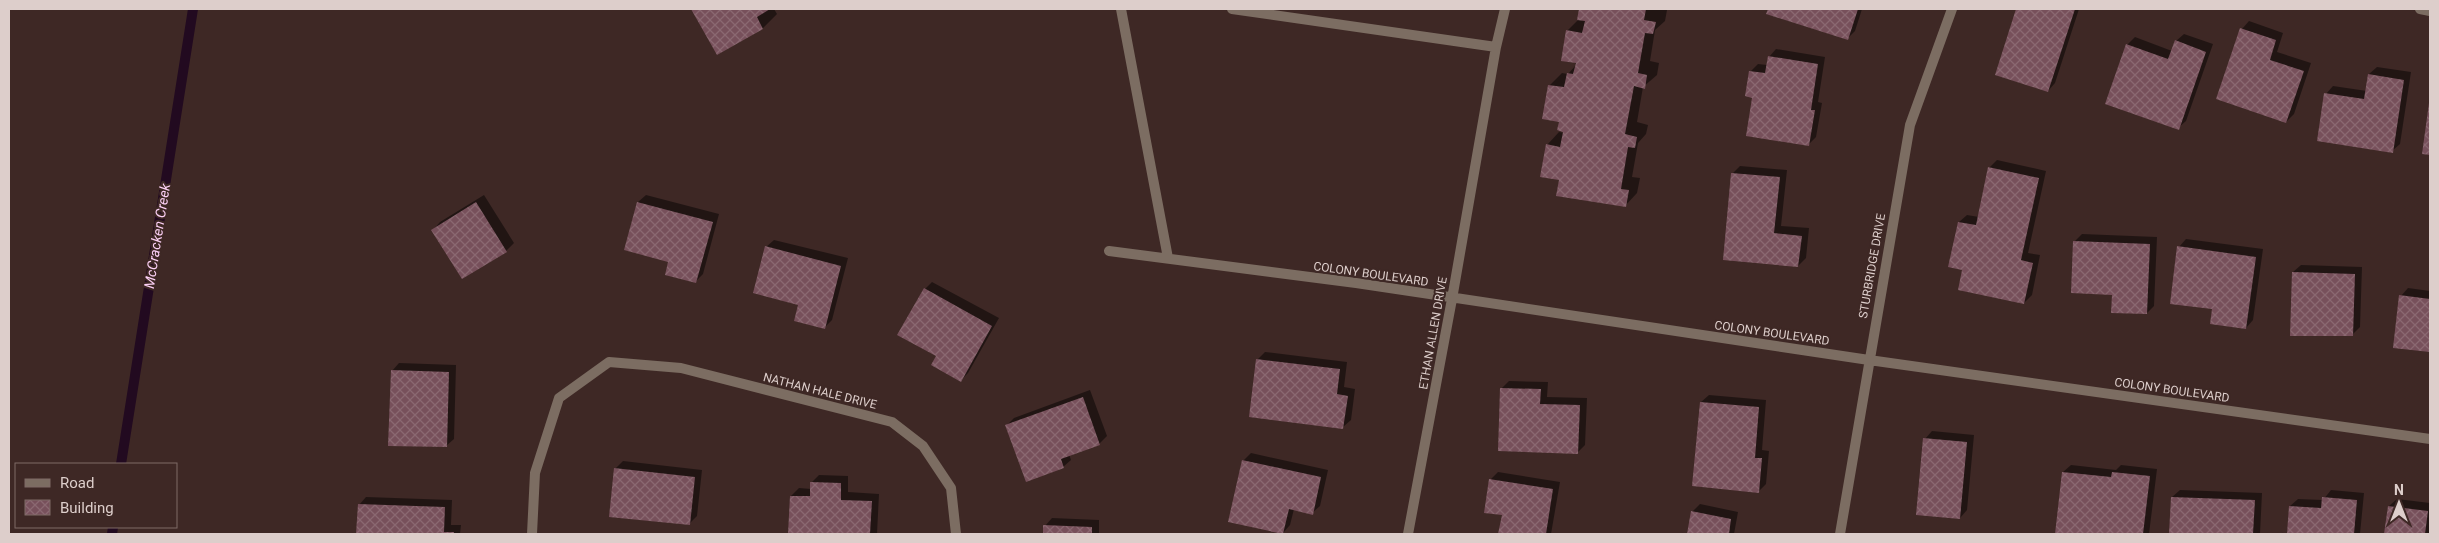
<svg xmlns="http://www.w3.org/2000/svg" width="2439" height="543" viewBox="0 0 2439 543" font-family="Roboto,sans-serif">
	<defs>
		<pattern id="building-cross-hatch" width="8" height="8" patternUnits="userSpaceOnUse" patternTransform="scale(1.25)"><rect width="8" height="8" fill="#77505b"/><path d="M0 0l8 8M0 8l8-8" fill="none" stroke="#8a6871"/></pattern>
	</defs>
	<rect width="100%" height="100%" fill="#3e2825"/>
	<!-- shadow -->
	<path fill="#0007" d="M693,9H774L777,14L763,28L718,53Z
		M1580,9L1667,10L1665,21L1655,30L1650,61L1659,63L1657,75L1643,87L1637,122L1648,125L1646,134L1638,143L1632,177L1640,178L1637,193L1625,206L1560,179L1547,145L1559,132L1564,133L1550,85L1562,73L1568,74L1576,65L1567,31L1579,19Z
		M1769,9H1862L1855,31L1847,39L1767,14Z
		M2018,9H2079L2055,83L2048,91L1996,74Z
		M2249,21L2283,33L2277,52L2311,63L2294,114L2286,122L2242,29Z
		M2184,34L2213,44L2186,121L2178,128L2127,45L2135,37L2172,51L2176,41Z
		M1776,49L1825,57L1818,102L1822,103L1816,137L1809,144L1754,97L1750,72L1758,64L1767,65L1769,57Z
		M2377,67L2411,72L2400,144L2392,151L2326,94L2333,86L2367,91L2369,74Z
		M1997,160L2046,171L2028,253L2040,255L2032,295L2024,303L1964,269L1959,222L1967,215L1979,217L1989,168Z
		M1740,166L1787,170L1781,226L1809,228L1806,258L1798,266L1724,259L1733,173Z
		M484,195L514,243L506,251L433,230L440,222Z
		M646,195L719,214L703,274L696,281L670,261L638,202Z
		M2082,234L2157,237L2154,306L2147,313L2113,293L2075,241Z
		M2186,239L2263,249L2253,320L2246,328L2213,308L2179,247Z
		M774,240L848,258L832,320L825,327L800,304L766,247Z
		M2301,265L2362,267L2360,327L2352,335L2293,272Z
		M932,282L999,318L968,373L961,380L938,356L925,289Z
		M2408,288L2430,291V351L2394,347L2401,296Z
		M1265,352L1347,362L1344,387L1355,389L1351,420L1343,427L1250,416L1258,359Z
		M399,363L456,365L454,439L446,446L392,371Z
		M1509,381L1548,382L1547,397L1587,398L1585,445L1578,452L1501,389Z
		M1090,390L1107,436L1099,444L1069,454L1071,460L1063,467L1007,425L1014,418Z
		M1709,395L1766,400L1762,450L1769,451L1766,484L1759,491L1701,402Z
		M1932,431L1974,435L1967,510L1960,518L1925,439Z
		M1251,453L1328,470L1320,506L1312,513L1294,509L1290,525L1283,533L1243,461Z
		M623,461L702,470L697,516L689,524L615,469Z
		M2071,465L2116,470L2121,465L2157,469L2149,534H2056L2063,472Z
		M1498,472L1560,482L1551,534H1497L1500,531L1503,514L1485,512L1491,479Z
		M819,475L848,476V492L879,494L877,534H790L791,496L799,488L811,489L812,482Z
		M2180,490L2262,493L2260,534H2170L2172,497Z
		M2331,490L2364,493L2360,534H2288L2290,506L2298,499L2323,500Z
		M366,497L452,500L451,525H461L460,534H358L359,505Z
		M2397,499L2430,503V534H2385L2389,506Z
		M1700,504L1738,512L1734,534H1688L1692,512Z
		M1052,518L1099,520V534H1044L1045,526Z"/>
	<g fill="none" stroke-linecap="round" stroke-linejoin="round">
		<!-- stream -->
		<path stroke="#220a20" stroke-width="10" d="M121,464L193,9
			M112,534L113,527"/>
	</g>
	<!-- building -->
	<path fill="url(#building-cross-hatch)" d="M691,9H770L757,17L763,29L717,55Z
		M1579,9H1646L1644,20L1656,22L1653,34L1645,33L1638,73L1647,75L1645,89L1634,86L1625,134L1637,137L1635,148L1628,147L1621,189L1629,190L1626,207L1556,196L1559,180L1540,177L1546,144L1560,147L1563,132L1557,130L1559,122L1542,119L1548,85L1564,87L1567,73L1573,74L1576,63L1561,61L1566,30L1582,33L1585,21L1577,20Z
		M1768,9H1858L1848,40L1766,14Z
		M2016,9H2075L2048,92L1995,75Z
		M2240,28L2276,40L2270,60L2304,71L2286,123L2216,99Z
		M2175,40L2206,52L2179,130L2105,104L2126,44L2168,59Z
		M1768,56L1818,64L1811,110H1815L1809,146L1746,136L1752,98L1745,96L1749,71L1765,73Z
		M2368,74L2404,80L2393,153L2317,141L2324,93L2364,99Z
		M2429,103H2430V155L2422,154Z
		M1988,167L2039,178L2021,260L2033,263L2024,304L1958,290L1962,270L1948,267L1958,222L1976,225Z
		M1731,173L1780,177L1774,233L1802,236L1798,267L1723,260Z
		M476,202L507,252L462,279L431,230Z
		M637,202L713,222L696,283L665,275L668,262L624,250Z
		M2073,241L2150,244L2147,314L2111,313L2112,295L2071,293Z
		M765,246L841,266L825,329L794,321L798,305L753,293Z
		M2177,246L2256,257L2246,329L2210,324L2212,309L2170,304Z
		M2292,272L2355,274L2353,336H2290Z
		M924,288L992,326L961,382L931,365L936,356L897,335Z
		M2399,295L2430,299V352L2393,348Z
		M1256,359L1340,369L1337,394L1348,396L1343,429L1249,417Z
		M391,370L449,372L447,447L388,446Z
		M1500,388L1541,389L1540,404L1580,405L1578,454L1498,451Z
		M1083,397L1100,445L1061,459L1064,468L1026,482L1005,425Z
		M1700,402L1759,407L1755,458H1762L1759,493L1692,486Z
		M1923,438L1967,442L1960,519L1916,515Z
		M1242,460L1321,477L1313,515L1289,509L1283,534L1228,522Z
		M614,468L695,477L690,525L609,517Z
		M2062,472L2111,477L2112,472L2150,476L2143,534H2055Z
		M1489,479L1553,489L1546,534H1498L1502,515L1484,513Z
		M810,482L841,483V500L872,501L870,534H788L790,496H810Z
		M2171,497L2255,500L2253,534H2169Z
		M2322,497L2357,500L2354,534H2287L2289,506L2321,508Z
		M358,504L445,507L444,532H454V534H356Z
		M2388,506L2428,511L2425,534H2384Z
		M1691,511L1731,519L1729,534H1687Z
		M1043,525L1092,527V534H1043Z"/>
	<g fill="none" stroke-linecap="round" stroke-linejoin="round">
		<!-- street -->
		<path stroke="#7c6d62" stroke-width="10" d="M1121,9L1168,258
			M1232,9L1496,47
			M2420,9L2430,11
			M1109,251L1356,283L1869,360L2430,439
			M532,534L535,473L559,398L609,362L681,368L892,422L923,446L951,488L956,534
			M1408,534L1452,299L1496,47L1505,9
			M1840,534L1910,125L1952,9"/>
	</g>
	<g text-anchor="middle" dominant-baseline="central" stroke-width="4" stroke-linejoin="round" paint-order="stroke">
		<!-- street labels -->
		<g font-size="12" fill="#ddcecb" stroke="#3e2825">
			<text transform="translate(1872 266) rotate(-80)">STURBRIDGE DRIVE</text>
			<text transform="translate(1371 274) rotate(8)">COLONY BOULEVARD</text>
			<text transform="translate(1433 333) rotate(-80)">ETHAN ALLEN DRIVE</text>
			<text transform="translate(1772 333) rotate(8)">COLONY BOULEVARD</text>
			<text transform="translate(2172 390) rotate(8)">COLONY BOULEVARD</text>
			<text transform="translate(820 391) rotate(14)">NATHAN HALE DRIVE</text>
		</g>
		<!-- water labels -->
		<g font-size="14" font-style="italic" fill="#fcd0f5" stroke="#3e2825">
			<text transform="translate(157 236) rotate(-81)">McCracken Creek</text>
		</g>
	</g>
	<!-- border -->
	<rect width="2439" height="543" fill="none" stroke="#ddcecb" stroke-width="20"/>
	<!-- legend -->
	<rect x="15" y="463" width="162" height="65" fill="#3e2825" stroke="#7e6a67"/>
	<rect x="25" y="479" width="25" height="8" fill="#7c6d62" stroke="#7e6a67"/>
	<text x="60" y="488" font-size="15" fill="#ddcecb">Road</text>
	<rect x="25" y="500" width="25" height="15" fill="url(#building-cross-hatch)" stroke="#7e6a67"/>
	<text x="60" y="513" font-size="15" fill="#ddcecb">Building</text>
	<!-- north arrow -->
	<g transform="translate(2399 503)" stroke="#3e2825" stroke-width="4" paint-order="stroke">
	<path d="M0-4L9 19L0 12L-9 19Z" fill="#ddcecb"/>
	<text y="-8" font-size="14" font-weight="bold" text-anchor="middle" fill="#ddcecb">N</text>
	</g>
</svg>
